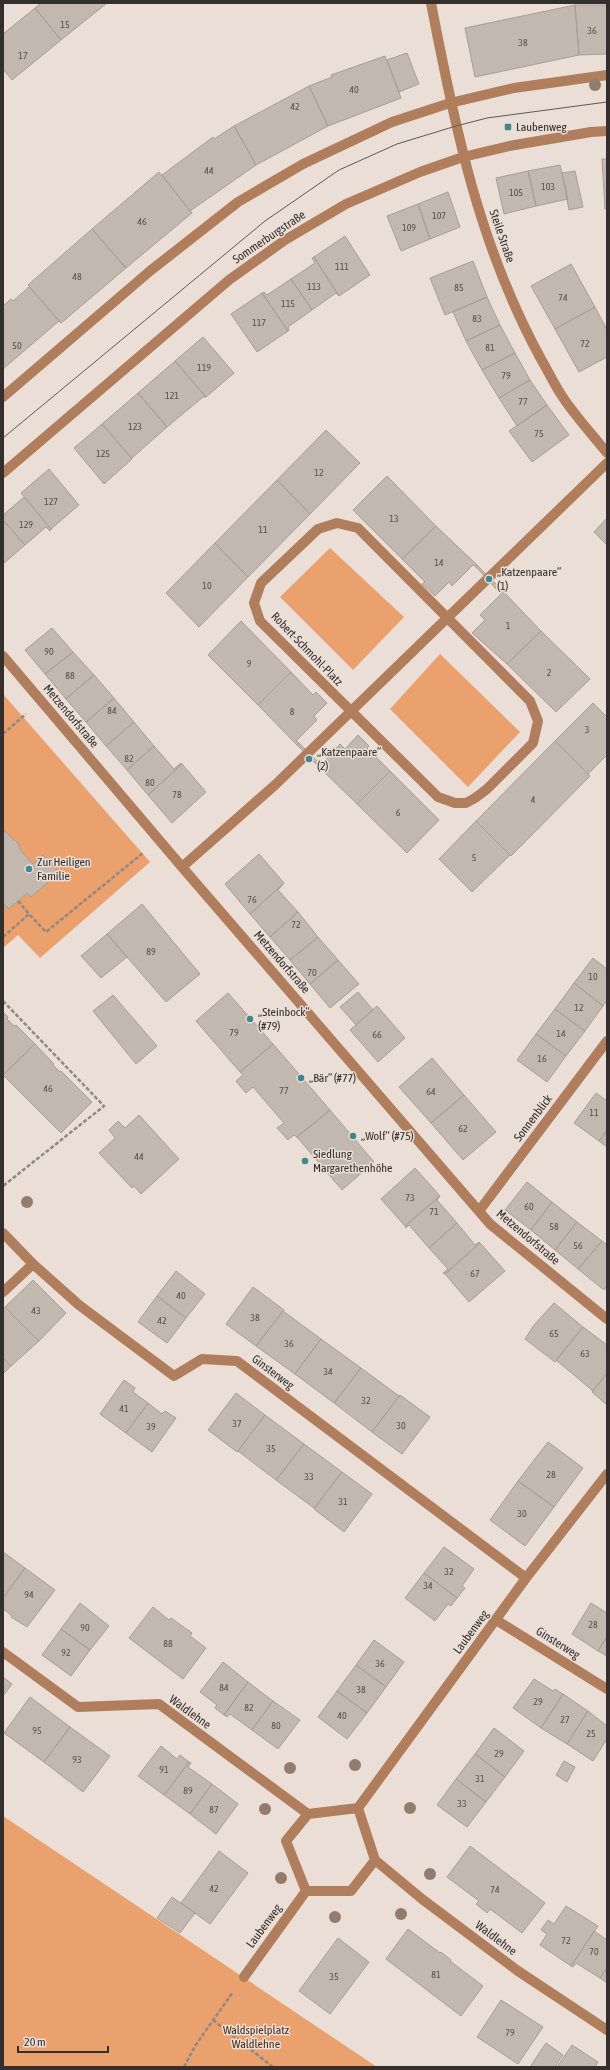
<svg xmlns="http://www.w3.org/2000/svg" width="610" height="2070" viewBox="0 0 610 2070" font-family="'Asap Condensed',sans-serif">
	<rect width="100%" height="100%" fill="#eaded6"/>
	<!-- green -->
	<path fill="#eaa16e" d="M330,548L404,617L353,670L280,597Z
		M440,654L520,732L468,787L390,709Z
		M3,694L150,862L40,958L18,935L3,948Z
		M3,1816L377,2067H3Z"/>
	<!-- building -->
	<path fill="#c3b8b0" stroke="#a99e96" d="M41,3H107L61,40L35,8Z
		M575,5H607V54L579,55Z
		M575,5L579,55L475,77L465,28Z
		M35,8L61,40L12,80L3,69V34Z
		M407,53L419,84L399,92L387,60Z
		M385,56L401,98L328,126L309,86L332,77L331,75Z
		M309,86L328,126L256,165L234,126Z
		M234,126L256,165L190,211L162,175L213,137L214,139Z
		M602,159H607V209H605Z
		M560,165L568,199L536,206L528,171Z
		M528,171L536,206L504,214L496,178Z
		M575,171L583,207L569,210L562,173Z
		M159,172L192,213L126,268L92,229Z
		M448,192L460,227L430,239L418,204Z
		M418,204L430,239L401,251L387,216Z
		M92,229L126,268L61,323L28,285Z
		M345,236L370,275L339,296L314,257Z
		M314,257L339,296L336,293L312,310L291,279L315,263L312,258Z
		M473,261L487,297L445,315L430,278Z
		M571,264L595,307L555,329L531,286Z
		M291,279L312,310L288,327L289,330L288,331L262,293L264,292L267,295Z
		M29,287L59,321L3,369V306L11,299L13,301Z
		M262,293L288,331L257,352L231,314Z
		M487,297L500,325L466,341L453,312Z
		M595,307L607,330V357L579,372L555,329Z
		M500,325L515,353L482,370L466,341Z
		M203,337L234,373L206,397L175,361Z
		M515,353L530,380L499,398L482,370Z
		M175,361L206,397H203L167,427L138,393Z
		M530,380L547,405L517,426L499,398Z
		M138,393L167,427L132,458L102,424Z
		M547,405L569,435L532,462L509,431Z
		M102,424L132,459L104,484L74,448Z
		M326,430L360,463L310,514L277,480Z
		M49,469L79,505L51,529L21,493Z
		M387,476L436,526L402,559L353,510Z
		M277,480L310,514L248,577L215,543Z
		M24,497L51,529L50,531L46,527L25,545L3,520V515Z
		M607,518V545L594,532Z
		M3,520L25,545L3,564Z
		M436,526L477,565L476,567L473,565L452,586L449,582L435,596L422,584L425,582L402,559Z
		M215,543L248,577L199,627L166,593Z
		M477,565L501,589L498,591L476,567Z
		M501,589L541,631L507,664L472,633L485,620L480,615L501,594L498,591Z
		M241,621L291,672L258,705L208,655Z
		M52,628L73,652L45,674L25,650Z
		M541,631L590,679L556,712L507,664Z
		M73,652L94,675L66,699L45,674Z
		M291,672L313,695L316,692L327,703L314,716L317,720L296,741L299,743L297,745L258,705Z
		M94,675L114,698L86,722L66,699Z
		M114,698L134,722L106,746L86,722Z
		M593,703L607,717V755L588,774L555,741Z
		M134,722L154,746L127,770L106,746Z
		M358,735L369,746L367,748L390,771L357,804L316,764L318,762L321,765L340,744L345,749Z
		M555,741L590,776L511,856L476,821Z
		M299,743L318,762L316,764L297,745Z
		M154,746L174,769L181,763L182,764L148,795L127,770Z
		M182,764L206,792L172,823L148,795Z
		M390,771L439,820L407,853L357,804Z
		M476,821L510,855L472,892L439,859Z
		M3,830L17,842L21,851L33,864L43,855L59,873L31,897L27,893L9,909L3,903Z
		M259,854L284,883L250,914L225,884Z
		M284,883L278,890L298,912L270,937L250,914Z
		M142,904L200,974L166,1002L107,934Z
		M298,912L318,937L290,960L270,937Z
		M107,934L127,957L101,978L81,956Z
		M318,937L338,960L310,984L290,960Z
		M593,958L607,969V1001L603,1006L574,983Z
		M338,960L359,984L330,1008L310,984Z
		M574,983L603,1006L585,1031L555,1009Z
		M358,992L373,1010L356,1025L340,1007Z
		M228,993L273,1044L240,1072L196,1021Z
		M113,995L157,1046L136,1064L93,1011Z
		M377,1006L405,1038L378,1062L350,1030Z
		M555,1009L585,1031L566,1056L536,1034Z
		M3,1012L8,1017L7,1019L14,1026L16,1025L35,1044L3,1075Z
		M536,1034L566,1056L547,1082L517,1060Z
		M35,1044L54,1064L53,1065L60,1072L61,1071L92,1102L61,1133L3,1075Z
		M273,1044L330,1110L297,1137L294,1135L288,1140L277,1128L284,1123L253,1087L246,1093L236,1081L243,1075L240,1072Z
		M432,1058L464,1095L431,1123L399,1087Z
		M596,1093L607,1101V1131L599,1141L574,1123Z
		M464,1095L496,1132L463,1160L431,1123Z
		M330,1110L374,1162L342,1190L297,1137Z
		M139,1115L179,1159L141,1194L134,1186L132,1188L99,1153L115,1138L109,1130L118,1121L125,1128Z
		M607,1131V1147L599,1141Z
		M415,1168L440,1196L405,1226L381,1199Z
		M527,1182L552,1202L531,1230L505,1210Z
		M440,1196L437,1200L457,1223L429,1248L409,1225L406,1228L405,1226Z
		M552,1202L577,1222L555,1250L531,1230Z
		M577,1222L602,1241L578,1269L555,1250Z
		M457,1223L475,1245L479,1242L480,1243L445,1274L443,1273L448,1269L429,1248Z
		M602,1241L607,1245V1286L604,1290L578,1269Z
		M480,1243L505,1271L469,1302L445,1274Z
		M176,1271L205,1294L186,1318L157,1296Z
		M33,1280L66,1313L39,1341L5,1307Z
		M253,1287L284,1310L256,1346L226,1324Z
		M157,1296L186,1318L167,1343L138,1322Z
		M554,1303L583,1327L555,1362L525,1339L534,1325Z
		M5,1307L39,1341L11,1366L3,1358V1310Z
		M283,1311L321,1339L295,1374L256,1346Z
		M583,1327L607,1345V1373L593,1391L556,1360Z
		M321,1339L361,1368L334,1403L295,1374Z
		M3,1358L11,1366L3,1374Z
		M361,1368L399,1396L372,1432L334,1403Z
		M607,1373V1405L592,1392Z
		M124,1380L135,1388L133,1392L148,1403L126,1433L100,1414Z
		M236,1393L265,1415L237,1452L208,1430Z
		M400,1395L430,1417L402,1454L372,1432Z
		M148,1403L162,1414L165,1411L176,1418L152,1452L126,1433Z
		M265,1415L304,1444L276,1480L238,1451Z
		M548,1442L583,1468L554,1507L518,1481Z
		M304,1444L342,1472L314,1508L276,1480Z
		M342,1472L372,1494L344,1532L314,1509Z
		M518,1481L554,1507L525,1546L490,1520Z
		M444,1547L474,1569L462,1586L465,1588L457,1598L424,1573Z
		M3,1552L25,1568L3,1598Z
		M25,1568L55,1590L27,1627L11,1617L12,1616L5,1610L3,1611V1598Z
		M424,1573L457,1598L451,1606L448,1604L435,1621L405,1598Z
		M80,1603L109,1626L90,1650L61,1629Z
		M591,1603L607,1613V1637L598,1651L572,1634Z
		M153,1607L169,1620L171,1618L192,1633L190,1636L206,1648L183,1679L129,1638Z
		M61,1629L90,1650L71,1676L42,1655Z
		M607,1637V1656L598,1651Z
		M374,1640L404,1662L386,1687L356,1665Z
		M223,1662L248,1682L224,1715L215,1708L217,1705L200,1692Z
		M356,1665L386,1687L367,1713L337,1691Z
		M3,1677L12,1684L3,1696Z
		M534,1679L553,1691L555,1689L563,1694L541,1728L513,1708Z
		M248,1682L273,1701L252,1730L230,1714L227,1717L224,1715Z
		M337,1691L367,1713L347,1739L318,1717Z
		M563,1694L588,1711L567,1744L541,1728Z
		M30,1697L70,1727L44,1762L4,1733Z
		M273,1701L300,1720L278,1749L252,1730Z
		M588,1711L607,1726V1739L593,1761L567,1744Z
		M70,1727L110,1756L83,1792L44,1762Z
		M494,1728L524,1751L505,1777L475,1754Z
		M161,1746L177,1759L180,1755L189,1762L164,1795L138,1776Z
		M475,1754L505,1777L486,1802L456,1779Z
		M564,1761L575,1767L567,1782L556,1775Z
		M189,1762L191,1763L188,1767L212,1784L190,1814L164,1795Z
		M456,1779L486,1802L467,1827L437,1805Z
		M212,1784L238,1804L216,1834L190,1814Z
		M470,1846L545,1903L522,1933L490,1909L487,1913L476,1904L479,1901L447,1877Z
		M219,1851L248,1873L210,1924L181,1903Z
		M172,1897L195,1913L180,1933L157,1918Z
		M566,1906L598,1926L571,1966L540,1945L547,1934L541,1930L548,1920L554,1924Z
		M408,1929L440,1953L441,1952L451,1960L450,1961L483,1986L461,2016L386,1959Z
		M594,1931L607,1940V1968L600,1978L576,1963L573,1967L571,1966Z
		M338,1938L369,1962L330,2014L299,1991Z
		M607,1968V1983L600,1978Z
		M501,2000L543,2027L518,2064L477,2037Z
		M546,2043L563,2055L555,2067H530Z
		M572,2045L598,2062L595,2067H557Z"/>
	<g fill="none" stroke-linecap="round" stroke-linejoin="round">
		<!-- path -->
		<path stroke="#908882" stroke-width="2.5" stroke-dasharray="4 2" stroke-linecap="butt" d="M3,734L26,714
			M18,901L29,914
			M3,937L29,914L46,932L143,853
			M3,1001L104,1106L3,1186
			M213,2020L273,2067
			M184,2067L195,2046L233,1992"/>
		<!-- minor -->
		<path stroke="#b07e5c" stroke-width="10" d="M431,3C455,128 479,246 541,359C548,371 554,384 562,396C575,416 592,434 607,453
			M3,397L150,271L238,202L303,164L392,122L450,103L514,88L607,75
			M3,473L229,280L285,240L346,204L420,172L463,157L509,146L591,132L607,131
			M337,523L358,528L530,701L538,721L533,743L487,789L475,798L466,803H455L438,797L260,621L254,603L261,583L318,529Z
			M3,656L182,867L490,1224L607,1319
			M182,867L275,785L607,463
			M479,1211L607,1041
			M3,1233L33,1264L79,1305L174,1376L202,1359L237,1361L526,1578
			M3,1292L33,1264
			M496,1620L607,1689
			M3,1652L78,1707L159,1704L308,1814
			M358,1808L526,1578L607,1474
			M358,1808L375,1860L351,1891H306L286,1841L308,1814Z
			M375,1860L422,1899L518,1971L607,2030
			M244,1977L306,1891"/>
		<!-- tram -->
		<path stroke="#605955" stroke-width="1" d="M3,438L265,221L339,170L397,144L456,126L487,118L607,102"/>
	</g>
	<!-- trees -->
	<g fill="#927c6b">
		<circle cx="595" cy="85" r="6"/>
		<circle cx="27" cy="1202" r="6"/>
		<circle cx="355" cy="1765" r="6"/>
		<circle cx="290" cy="1768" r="6"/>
		<circle cx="410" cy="1808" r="6"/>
		<circle cx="265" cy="1809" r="6"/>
		<circle cx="430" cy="1874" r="6"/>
		<circle cx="281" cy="1878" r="6"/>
		<circle cx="401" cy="1914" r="6"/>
		<circle cx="335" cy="1917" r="6"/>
	</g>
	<!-- markers -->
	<g fill="#40888d" stroke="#eaded6" stroke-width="1.5">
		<rect x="504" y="123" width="8" height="8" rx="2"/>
		<circle cx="489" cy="579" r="4"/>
		<circle cx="309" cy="759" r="4"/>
		<circle cx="29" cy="869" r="4"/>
		<circle cx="250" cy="1019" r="4"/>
		<circle cx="301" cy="1078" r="4"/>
		<circle cx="353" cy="1136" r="4"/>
		<circle cx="305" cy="1161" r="4"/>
	</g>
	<g text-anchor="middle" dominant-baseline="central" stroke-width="3" stroke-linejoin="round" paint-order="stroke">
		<!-- number labels -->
		<g font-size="10" fill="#58514d">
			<text x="65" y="24">15</text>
			<text x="592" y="30">36</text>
			<text x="523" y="42">38</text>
			<text x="23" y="55">17</text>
			<text x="354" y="89">40</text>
			<text x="295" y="106">42</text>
			<text x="209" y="170">44</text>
			<text x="548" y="186">103</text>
			<text x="516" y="192">105</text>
			<text x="439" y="215">107</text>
			<text x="142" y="221">46</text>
			<text x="409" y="227">109</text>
			<text x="342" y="266">111</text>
			<text x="77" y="276">48</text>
			<text x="314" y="286">113</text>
			<text x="459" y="287">85</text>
			<text x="563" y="297">74</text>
			<text x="288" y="303">115</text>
			<text x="477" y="318">83</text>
			<text x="259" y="322">117</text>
			<text x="585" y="343">72</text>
			<text x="17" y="345">50</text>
			<text x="490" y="347">81</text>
			<text x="204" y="367">119</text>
			<text x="506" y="375">79</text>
			<text x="172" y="395">121</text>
			<text x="523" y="401">77</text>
			<text x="135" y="426">123</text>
			<text x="539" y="433">75</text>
			<text x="103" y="453">125</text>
			<text x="319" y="472">12</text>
			<text x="51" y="501">127</text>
			<text x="394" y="518">13</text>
			<text x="26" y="524">129</text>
			<text x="263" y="529">11</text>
			<text x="439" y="562">14</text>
			<text x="207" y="585">10</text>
			<text x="508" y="625">1</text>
			<text x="49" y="651">90</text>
			<text x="249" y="663">9</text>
			<text x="549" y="672">2</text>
			<text x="70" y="675">88</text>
			<text x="112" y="710">84</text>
			<text x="292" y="711">8</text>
			<text x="587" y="729">3</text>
			<text x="129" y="758">82</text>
			<text x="150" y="782">80</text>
			<text x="177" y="794">78</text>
			<text x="533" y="799">4</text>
			<text x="398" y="812">6</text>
			<text x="474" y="857">5</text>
			<text x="252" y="899">76</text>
			<text x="296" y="924">72</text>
			<text x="151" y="951">89</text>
			<text x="312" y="972">70</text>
			<text x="593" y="976">10</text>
			<text x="579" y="1007">12</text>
			<text x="234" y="1032">79</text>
			<text x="561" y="1033">14</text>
			<text x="377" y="1034">66</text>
			<text x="542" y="1058">16</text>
			<text x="48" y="1088">46</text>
			<text x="284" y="1090">77</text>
			<text x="431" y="1091">64</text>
			<text x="594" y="1112">11</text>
			<text x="463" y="1128">62</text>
			<text x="139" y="1156">44</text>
			<text x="410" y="1197">73</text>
			<text x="529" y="1206">60</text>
			<text x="434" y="1211">71</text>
			<text x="554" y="1226">58</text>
			<text x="578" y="1245">56</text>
			<text x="475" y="1273">67</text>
			<text x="181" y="1295">40</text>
			<text x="36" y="1310">43</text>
			<text x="255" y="1317">38</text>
			<text x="162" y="1320">42</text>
			<text x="554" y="1333">65</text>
			<text x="289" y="1343">36</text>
			<text x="585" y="1353">63</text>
			<text x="328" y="1371">34</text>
			<text x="366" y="1400">32</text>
			<text x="124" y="1408">41</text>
			<text x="237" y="1423">37</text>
			<text x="401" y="1425">30</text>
			<text x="151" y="1426">39</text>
			<text x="271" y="1448">35</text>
			<text x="551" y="1474">28</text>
			<text x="309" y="1476">33</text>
			<text x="343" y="1501">31</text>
			<text x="522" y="1513">30</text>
			<text x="449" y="1571">32</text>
			<text x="428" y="1585">34</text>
			<text x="29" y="1594">94</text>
			<text x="593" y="1624">28</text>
			<text x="85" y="1627">90</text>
			<text x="168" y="1643">88</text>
			<text x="66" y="1652">92</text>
			<text x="380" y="1663">36</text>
			<text x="224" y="1687">84</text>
			<text x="361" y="1689">38</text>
			<text x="538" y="1701">29</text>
			<text x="249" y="1707">82</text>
			<text x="342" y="1715">40</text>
			<text x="565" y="1719">27</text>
			<text x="276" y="1725">80</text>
			<text x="37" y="1730">95</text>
			<text x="591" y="1733">25</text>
			<text x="499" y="1753">29</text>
			<text x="77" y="1759">93</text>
			<text x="164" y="1769">91</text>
			<text x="480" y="1778">31</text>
			<text x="188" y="1790">89</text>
			<text x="462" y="1803">33</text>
			<text x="214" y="1809">87</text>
			<text x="214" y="1888">42</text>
			<text x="495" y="1889">74</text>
			<text x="566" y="1940">72</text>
			<text x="594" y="1951">70</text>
			<text x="436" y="1974">81</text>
			<text x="334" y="1976">35</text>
			<text x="510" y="2032">79</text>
		</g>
		<!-- poi labels -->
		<g font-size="12" fill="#342f2c" stroke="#eaded6" text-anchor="start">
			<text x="516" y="127">Laubenweg</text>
			<text x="497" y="572">„Katzenpaare“<tspan x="497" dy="14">(1)</tspan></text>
			<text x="317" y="752">„Katzenpaare“<tspan x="317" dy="14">(2)</tspan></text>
			<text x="37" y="862">Zur Heiligen<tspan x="37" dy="14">Familie</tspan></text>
			<text x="258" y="1012">„Steinbock“<tspan x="258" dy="14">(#79)</tspan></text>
			<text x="309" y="1078">„Bär“ (#77)</text>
			<text x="361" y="1136">„Wolf“ (#75)</text>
			<text x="313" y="1154">Siedlung<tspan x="313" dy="14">Margarethenhöhe</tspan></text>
		</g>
		<!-- street labels -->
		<g font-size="12" fill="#342f2c" stroke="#eaded6">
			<text transform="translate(502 236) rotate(71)">Steile Straße</text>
			<text transform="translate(269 237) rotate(-34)">Sommerburgstraße</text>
			<text transform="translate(307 649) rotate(46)">Robert-Schmohl-Platz</text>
			<text transform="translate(71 716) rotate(50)">Metzendorfstraße</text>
			<text transform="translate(282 962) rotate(49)">Metzendorfstraße</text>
			<text transform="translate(533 1118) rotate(-53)">Sonnenblick</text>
			<text transform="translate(528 1237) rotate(40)">Metzendorfstraße</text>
			<text transform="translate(273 1372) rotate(37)">Ginsterweg</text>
			<text transform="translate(471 1632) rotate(-54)">Laubenweg</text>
			<text transform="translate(558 1643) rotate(32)">Ginsterweg</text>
			<text transform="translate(190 1712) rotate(36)">Waldlehne</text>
			<text transform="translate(264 1926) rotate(-54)">Laubenweg</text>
			<text transform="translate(496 1938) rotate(37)">Waldlehne</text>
		</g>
		<!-- park labels -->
		<g font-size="12" fill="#4a2b14" stroke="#eaded6">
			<text x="256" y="2030">Waldspielplatz<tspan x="256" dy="14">Waldlehne</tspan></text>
		</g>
	</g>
	<!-- border -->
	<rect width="610" height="2070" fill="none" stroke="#342f2c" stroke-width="8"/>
	<!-- scale -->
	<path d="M18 2046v6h90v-6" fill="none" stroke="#342f2c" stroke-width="2"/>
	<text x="24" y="2046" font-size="12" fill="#342f2c" stroke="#eaded6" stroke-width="3" paint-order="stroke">20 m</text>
</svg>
